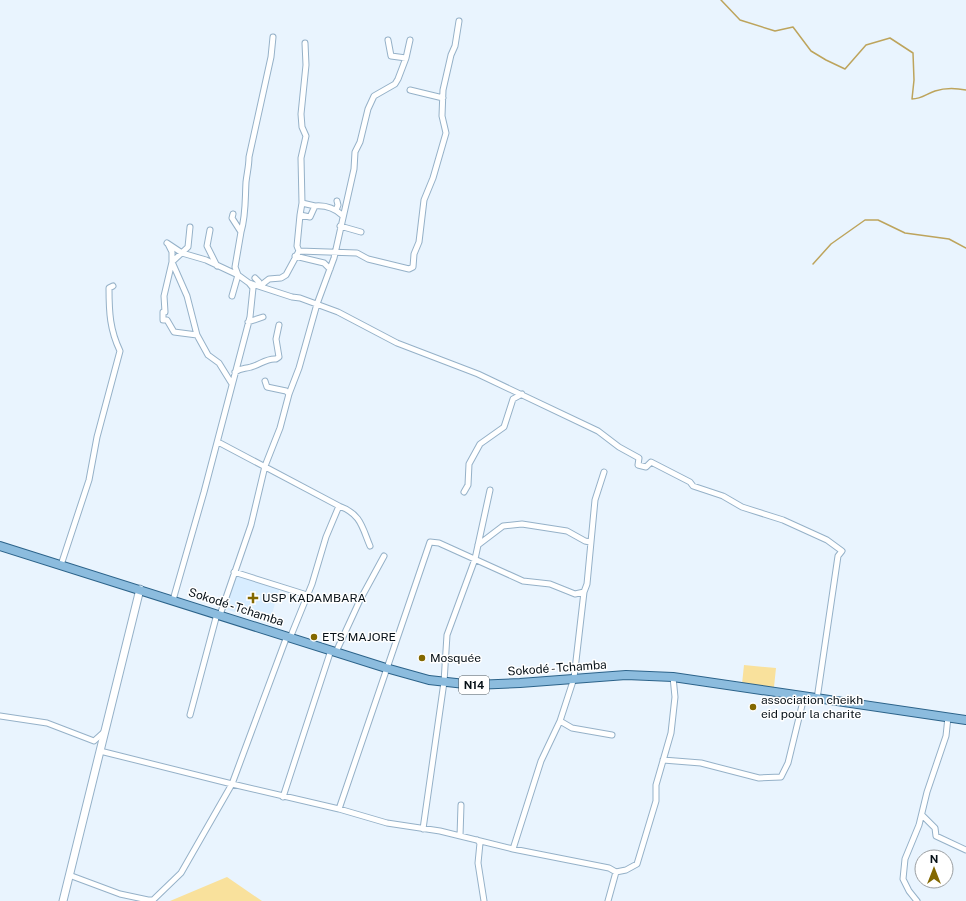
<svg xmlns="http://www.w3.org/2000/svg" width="966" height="901" viewBox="0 0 966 901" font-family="'Public Sans',sans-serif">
	<rect width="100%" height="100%" fill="#e9f4fe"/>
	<!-- built -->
	<path fill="#d8edff" d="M236,575L280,587L269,624L226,609Z"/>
	<!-- green -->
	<path fill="#f9e19c" d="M744,665L776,668L774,687L742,684Z
		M227,877L262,901H170Z"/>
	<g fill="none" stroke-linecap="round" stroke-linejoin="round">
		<!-- stream -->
		<path stroke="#bda45c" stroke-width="1.5" d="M721,0L740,20L775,31L793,27L811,51L826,60L845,69L866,45L890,38L913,53L914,80L912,99C922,99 926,94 935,91C944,88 956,88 966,90
			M813,264L831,244L865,220H878L905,233L949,239L966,248"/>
		<!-- minor casing -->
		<g stroke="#95b1c8" stroke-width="7">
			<path id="minor" d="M406,58L410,40
				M410,90L443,98
				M315,206C326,205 334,208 342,215
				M336,210L338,205L337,201
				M300,215L302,203
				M340,226L361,232
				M190,227L188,247L172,262L164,296L165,312H163V320H167L174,332L197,335L208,355L219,363L232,384
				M210,230L207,246L217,266
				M241,232C246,215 245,200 246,182C247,173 249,166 249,157L271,57L273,37
				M167,243L182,253L206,260L238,275L249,283L292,297L300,298L338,312L397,343L478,374L598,431L619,447L639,458L638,465L646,467L651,462L690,482L693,486L723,496L742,507L783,520L827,540L842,551L838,556L817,699
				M168,244L172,252V262L187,296L197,335
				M299,251L297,246L300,215L310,217L315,206L302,203L301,158L306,136L302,127L301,114L306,65L305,43
				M295,256L324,263L330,269
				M255,278L259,282L260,286L269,279L281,278L286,275L299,251L357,253L368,259L409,269L413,267L414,254L419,242L424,200L433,178L446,133L442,116L443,90L451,55L455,46L459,21
				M232,296L238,275L235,267L241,232L232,218L233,214
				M248,322L263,317
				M235,372C241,368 244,369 251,367C260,365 266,358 276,359L279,357L276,339L279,325
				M265,381L267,387L286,391L289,394
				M218,442L339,506L326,537L312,584L290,638
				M464,492L468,485L469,464L480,444L504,427L513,399L522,394
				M339,506C361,514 362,527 370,546
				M478,545L503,526L522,524L567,531L585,541L590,542
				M61,565L89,480L97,437L120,351C110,330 109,313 109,288L113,286
				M234,572L307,595
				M173,600L204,492L250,317L253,288L249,283
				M220,615L251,525L265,466L280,428L289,394L299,368L317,304L334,258L354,169L355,152L360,142L368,109L374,96L395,84L398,79L406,58L391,56L388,40
				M336,652L360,600L384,556
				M190,715L217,614
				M0,716L47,723L94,741L104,732
				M560,721L572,728L612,735
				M100,751L232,784L339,809L387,823L440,831L513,849L609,868L616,872L626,870L637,864L656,801V785L671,733L675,697L673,677
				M663,760L701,763L759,778L781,777L788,763L804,697
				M283,797L331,650
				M339,809L430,542L439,543L523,581L550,584L575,594L584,592L587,584L595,500L604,472
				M922,815L935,828L936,836L966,850
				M423,829L444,682L447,635L475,559L490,490
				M460,836L461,805
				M477,840L480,843L478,863L484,901
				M513,849L541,761L560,721L574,678L584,592
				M69,875L120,894L148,900H153L181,873L232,784L287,636
				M608,901L616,872
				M917,901L909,891L903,879L905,859L919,825L927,792L946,736L948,717"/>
		</g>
		<!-- secondary casing -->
		<g stroke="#95b1c8" stroke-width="9">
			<path id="secondary" d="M63,901L140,589"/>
		</g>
		<!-- primary casing -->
		<g stroke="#2c638a" stroke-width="10">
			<path id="primary" d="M0,546L386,668L429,680L474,685L520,683L626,675L673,677L966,720"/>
		</g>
		<!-- minor -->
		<use href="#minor" stroke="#fff" stroke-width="5"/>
		<!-- secondary -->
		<use href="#secondary" stroke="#fff" stroke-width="7"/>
		<!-- primary -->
		<use href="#primary" stroke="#8cbcde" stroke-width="8"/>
	</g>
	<!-- markers -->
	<g fill="#836800" stroke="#fff" stroke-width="1.5">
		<path d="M251 592h4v4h4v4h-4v4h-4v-4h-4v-4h4z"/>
		<circle cx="314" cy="637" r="4"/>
		<circle cx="422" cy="658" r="4"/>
		<circle cx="753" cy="707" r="4"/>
	</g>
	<g text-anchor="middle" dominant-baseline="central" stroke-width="3" stroke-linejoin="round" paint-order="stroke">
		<!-- shield labels -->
		<rect fill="#fff" stroke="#51585d" stroke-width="1" x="459" y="676" width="30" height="18" rx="3"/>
		<g font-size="11" font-weight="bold" fill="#061017">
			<text x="474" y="685">N14</text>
		</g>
		<!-- poi labels -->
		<g font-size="12" fill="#061017" stroke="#fff" text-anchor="start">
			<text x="262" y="598">USP KADAMBARA</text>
			<text x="322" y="637">ETS MAJORE</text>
			<text x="430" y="658">Mosquée</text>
			<text x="761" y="700">association cheikh<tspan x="761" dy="14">eid pour la charite</tspan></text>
		</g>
		<!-- street labels -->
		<g font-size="12" fill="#061017" stroke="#fff">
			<text transform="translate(236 607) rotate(18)">Sokodé - Tchamba</text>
			<text transform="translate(557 668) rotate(-4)">Sokodé - Tchamba</text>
		</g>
	</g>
	<!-- north arrow -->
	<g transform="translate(934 869)"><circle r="19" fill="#ffffff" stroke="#9b9fa2"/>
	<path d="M0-3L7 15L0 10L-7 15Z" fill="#836800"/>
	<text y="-6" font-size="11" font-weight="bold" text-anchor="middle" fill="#061017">N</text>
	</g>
</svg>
